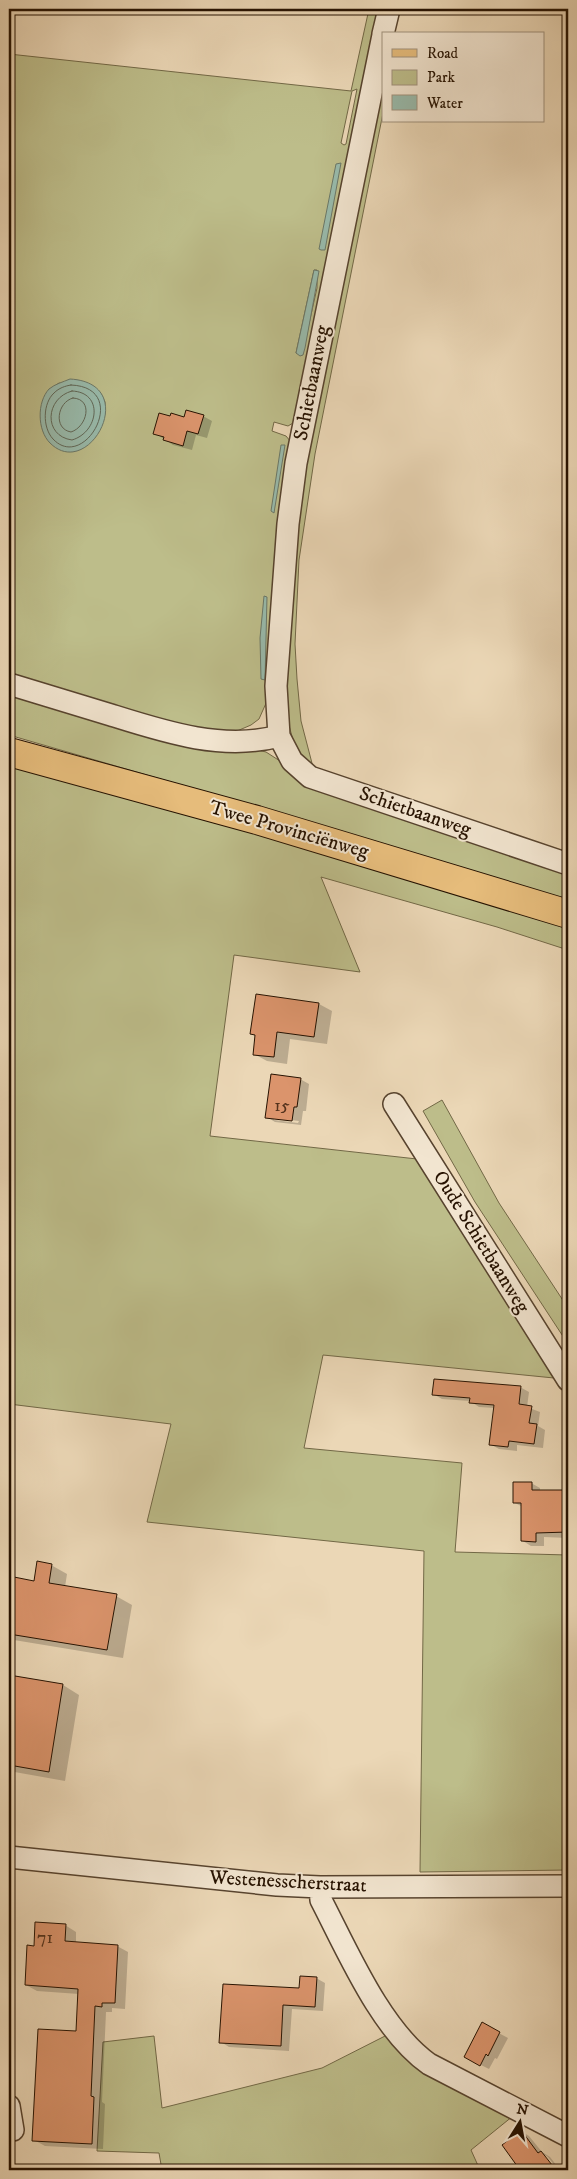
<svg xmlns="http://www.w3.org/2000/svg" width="577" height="2179" viewBox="0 0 577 2179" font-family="'IM FELL DW Pica',serif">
	<rect width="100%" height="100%" fill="#ebd7b6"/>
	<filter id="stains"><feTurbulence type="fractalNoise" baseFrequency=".004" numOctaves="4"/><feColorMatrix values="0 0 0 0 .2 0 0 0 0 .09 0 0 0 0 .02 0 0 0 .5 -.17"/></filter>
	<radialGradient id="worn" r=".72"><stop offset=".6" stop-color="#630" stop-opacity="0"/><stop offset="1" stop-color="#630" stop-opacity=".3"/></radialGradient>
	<!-- green -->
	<path fill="#bdbd8a" stroke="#726846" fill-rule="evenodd" d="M369,9H385L300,419L288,426L274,422L272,431L286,436L295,447L267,701L259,719L251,725L237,731L187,730L9,679V54L351,91ZM357,89L346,144L344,145L341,143L352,91ZM314,270H317V288L302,355L296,353ZM59,383L100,392L105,402V415L49,390Z
		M383,51V113L315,454L299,560L295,644L297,679L301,721L313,767L305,763L295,747L288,722L283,675L289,546Z
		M9,690L266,752L280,761L568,868V902L281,814L9,735Z
		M9,762L188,813L568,925V950L497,927L321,877L360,972L234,955L210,1136L426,1160L564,1379L323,1355L304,1448L462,1463L455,1552L568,1555V1870L420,1872L424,1551L147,1522L171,1424L9,1404Z
		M442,1100L499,1203L568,1308V1344L475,1202L423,1111Z
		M389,2034L513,2116L471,2150L480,2170H162L159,2153L97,2151L103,2042L154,2036L162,2108L322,2068Z"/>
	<!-- water -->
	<path fill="#98baab" stroke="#6a7767" d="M341,163L325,250H321L319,249L336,164Z
		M314,270L319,271L305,348L303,355L300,356L296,353Z
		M70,379C142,383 89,482 50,443C37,430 37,402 49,389C55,384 63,382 70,379Z
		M281,445H285L274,513L271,511Z
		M264,596L267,597L265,680L261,679L260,638Z"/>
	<!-- shadow -->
	<path fill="#0003" fill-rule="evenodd" d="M203,416L212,421L207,438L196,435L192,450L173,445L155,433L171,417L185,418Z
		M319,1004L332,1011L327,1044L290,1039L287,1064L267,1061L254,1054L256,1036L252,1034Z
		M300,1079L309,1084L306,1111H303L301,1125L275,1122L267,1117ZM274,1118L299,1121L298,1123L274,1120Z
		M520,1387L529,1392L527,1407L540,1412L538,1426L545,1430L543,1448L517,1445V1451L499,1449L490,1444L495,1408L479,1407L470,1401L442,1399L433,1394Z
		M531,1483L540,1488V1491H565L568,1493V1538L544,1537V1546H531L523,1541V1507L515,1503Z
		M51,1565L67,1574L65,1587L116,1596L132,1605L123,1658L14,1640L9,1637V1578L35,1582Z
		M9,1677L63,1685L79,1695L65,1781L9,1771Z
		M65,1925L76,1932V1943L117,1946L128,1952L125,2009L112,2008V2012H106L102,2102L105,2104L103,2149L45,2146L34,2140L77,2032L79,1994L37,1991L26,1985L35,1947Z
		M316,1978L325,1983L323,2011L292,2009L289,2051L229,2047L221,2042Z
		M482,2024L508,2038L497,2059L495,2058L489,2069L465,2057Z
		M521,2131L529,2136L542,2152L550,2157L560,2170H558L548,2157L543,2154L555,2170H516L519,2166Z"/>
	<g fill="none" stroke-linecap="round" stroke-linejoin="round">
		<!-- shore -->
		<path stroke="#5f6656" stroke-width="1" d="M71,385C132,387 85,473 53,439C42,427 43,403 54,393C59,388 65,386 71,385Z
			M72,391C104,392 99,432 72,440C43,436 45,398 72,391Z
			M73,398C94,399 87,427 71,432C53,429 57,402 73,398Z"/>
	</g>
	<!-- building -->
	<path fill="#db946c" stroke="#261201" d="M186,410L204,415L198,434L187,431L183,446L163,440L164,437L153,434L159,413L170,416L171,413L184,417Z
		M256,994L319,1003L314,1037L277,1032L274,1057L253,1055L255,1035L250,1034Z
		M271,1074L301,1078L297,1107H294L292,1121L265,1118Z
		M434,1379L521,1386L519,1404L532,1406L529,1423L537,1424L534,1444L509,1441L508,1447L489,1445L494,1405L469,1403L470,1398L432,1395Z
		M513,1482H532V1490H565V1511H568V1532L536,1533V1542L521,1541V1503H513Z
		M37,1561L52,1564L49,1583L117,1594L107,1650L9,1634V1576L34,1581Z
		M9,1675L63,1684L49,1772L9,1765Z
		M35,1922L66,1924L65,1941L118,1945L115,2003H102V2007L95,2006L91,2096L94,2097L92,2144L32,2141L38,2029L76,2031L78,1989L25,1985L27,1945L34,1946Z
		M300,1976L317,1977L315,2007L283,2005L281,2046L219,2043L223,1984L299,1988Z
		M482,2022L500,2032L488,2056L486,2054L480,2066L464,2057Z
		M521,2130L538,2153L541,2151L556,2170H520L502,2145Z"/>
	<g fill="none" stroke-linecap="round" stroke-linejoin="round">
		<!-- minor casing -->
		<g stroke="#57432e" stroke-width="24">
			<path id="minor" d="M383,34L389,9
				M383,35L296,463L288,524L276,686L279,736L292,761L310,777L568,864
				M9,684C43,694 77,705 111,715C165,732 223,751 279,736
				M394,1104L568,1380
				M9,1857L277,1885L320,1887L568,1886
				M320,1887L321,1900C348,1952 381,2030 429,2064L568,2136
				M9,2106L13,2130"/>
		</g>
		<!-- major casing -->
		<g stroke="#261201" stroke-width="30">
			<path id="major" d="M9,752L257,820L568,914"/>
		</g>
		<!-- minor -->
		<use href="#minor" stroke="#f2e5d0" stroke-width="21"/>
		<!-- major -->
		<use href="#major" stroke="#e6bc7b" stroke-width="28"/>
	</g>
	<g text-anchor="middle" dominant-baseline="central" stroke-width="4" stroke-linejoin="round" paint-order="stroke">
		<!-- number labels -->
		<g font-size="18" fill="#53321c">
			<text x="282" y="1106">15</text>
			<text x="45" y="1938">71</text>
		</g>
		<!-- street labels -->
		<g font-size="20" fill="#261201" stroke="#f2e5d0">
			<text transform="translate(312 383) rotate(-79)">Schietbaanweg</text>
			<text transform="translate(415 812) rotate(19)">Schietbaanweg</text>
			<text transform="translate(289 830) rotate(16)">Twee Provinciënweg</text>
			<text transform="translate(481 1242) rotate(58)">Oude Schietbaanweg</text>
			<text transform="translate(288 1882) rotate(3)">Westenesscherstraat</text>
		</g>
	</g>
	<!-- margin -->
	<rect width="577" height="2179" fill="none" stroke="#ebd7b6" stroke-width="30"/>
	<rect x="10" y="10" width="557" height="2159" fill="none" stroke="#261201" stroke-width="2.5"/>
	<rect x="15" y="15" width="547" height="2149" fill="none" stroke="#261201"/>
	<!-- legend -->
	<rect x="382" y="32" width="162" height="90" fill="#f2e5d0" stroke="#a0917d"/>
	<rect x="392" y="49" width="25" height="8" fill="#e6bc7b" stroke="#a0917d"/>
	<text x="427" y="58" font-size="15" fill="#261201">Road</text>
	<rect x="392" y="70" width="25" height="15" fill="#bdbd8a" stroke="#a0917d"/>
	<text x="427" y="82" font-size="15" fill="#261201">Park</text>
	<rect x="392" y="95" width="25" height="15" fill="#98baab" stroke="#a0917d"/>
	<text x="427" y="108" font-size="15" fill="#261201">Water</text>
	<!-- north arrow -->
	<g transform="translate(520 2122) rotate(11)" stroke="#f2e5d0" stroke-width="4" paint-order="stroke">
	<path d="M0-4L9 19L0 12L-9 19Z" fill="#261201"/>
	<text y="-8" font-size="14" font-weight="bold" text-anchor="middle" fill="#261201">N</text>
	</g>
	<rect width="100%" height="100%" filter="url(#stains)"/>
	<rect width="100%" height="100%" fill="url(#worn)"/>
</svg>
